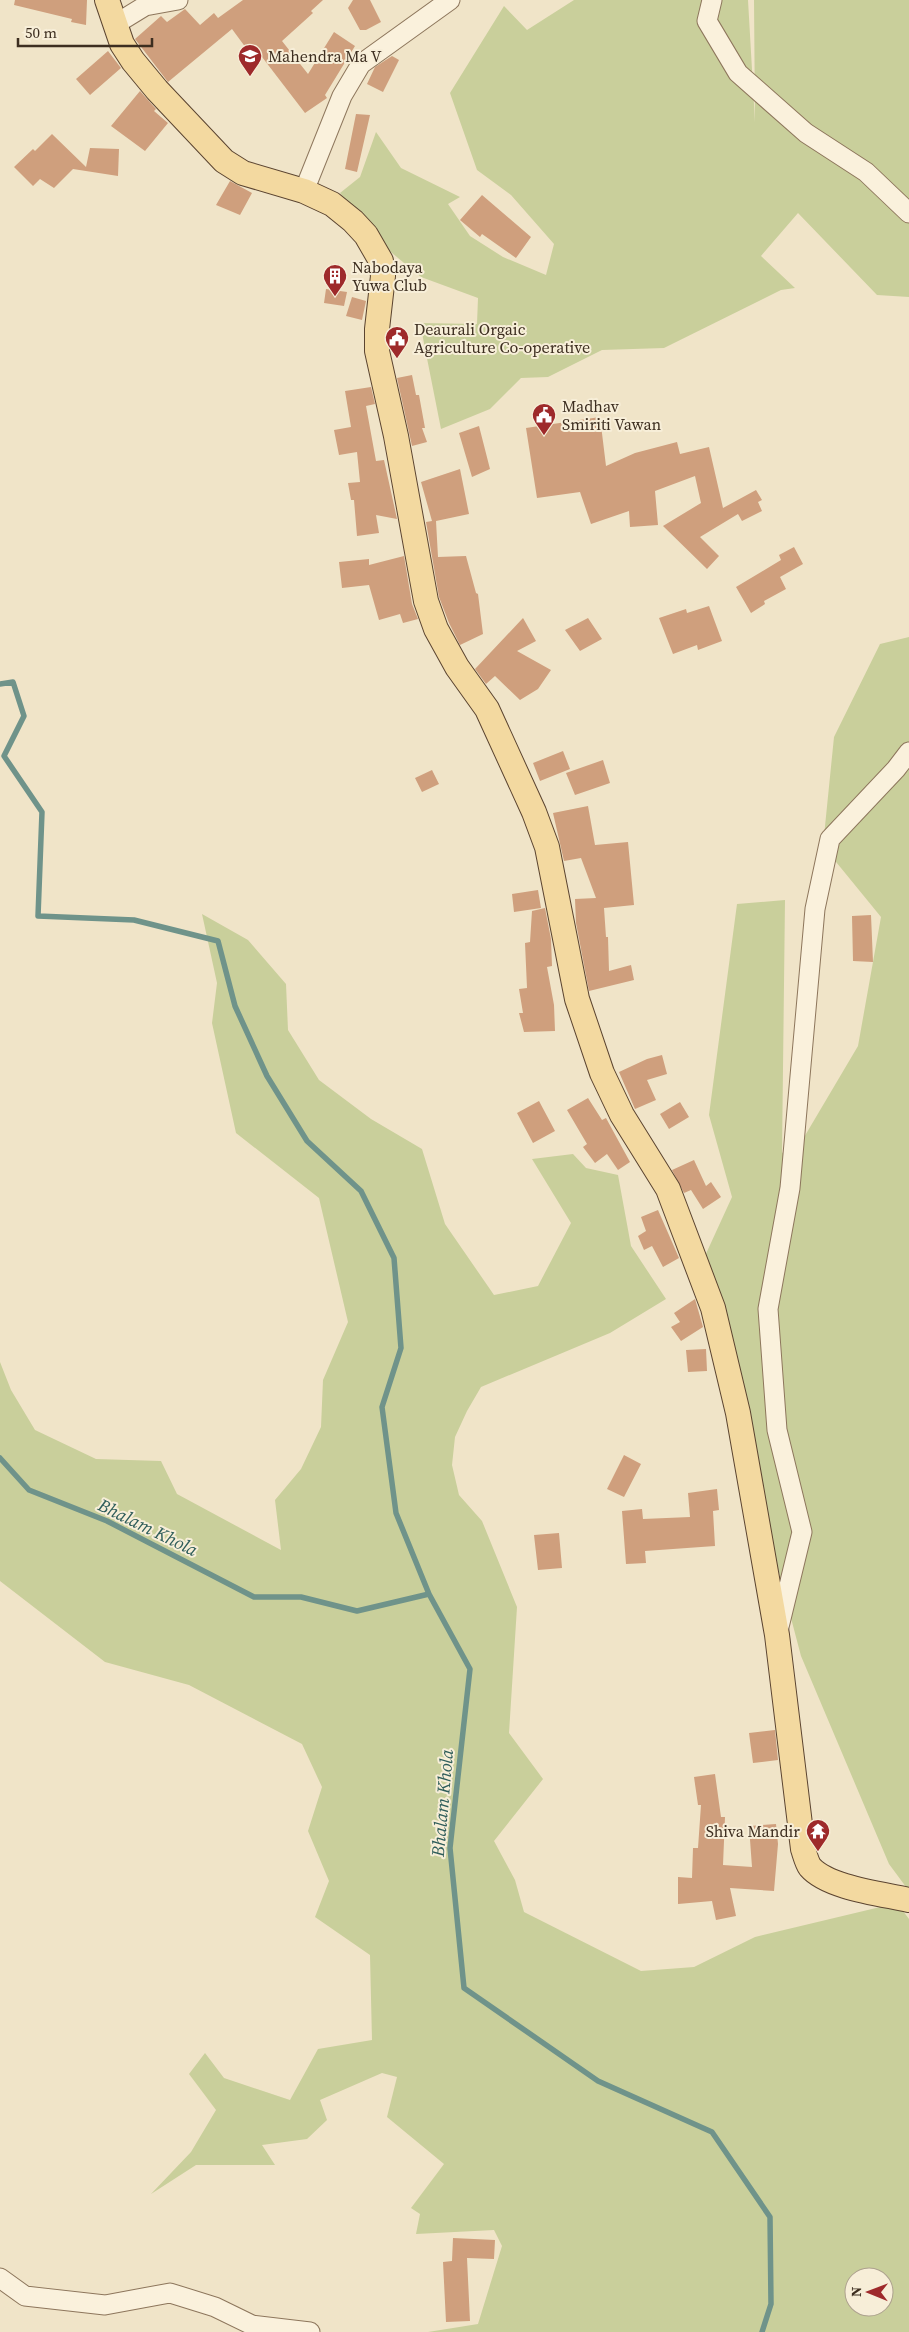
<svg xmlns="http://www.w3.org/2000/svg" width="909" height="2332" viewBox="0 0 909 2332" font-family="'Source Serif 4',serif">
	<rect width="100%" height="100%" fill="#f0e4c8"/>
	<!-- green -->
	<path fill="#c9cf9b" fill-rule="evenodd" d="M574,0H748L755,122L754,0H909V297L877,295L798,213L761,256L795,288L781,290L664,348L602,350L548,377L521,378L490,409L441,429L420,323L477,324L478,298L421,277L380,243L340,193L360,177L376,132L401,168L460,197L448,204L470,236L503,257L546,275L554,244L511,195L477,170L450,93L504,6L527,30Z
		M909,637V1891L889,1864L801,1656L699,1269L732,1197L709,1115L737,904L785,900L782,1153L803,1139L858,1046L881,917L823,846L834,737L880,644Z
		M202,914L248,940L286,984L288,1030L319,1080L371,1119L422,1149L445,1224L494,1295L538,1286L571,1223L532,1159L573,1154L586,1168L618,1175L631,1246L666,1299L610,1333L481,1387L467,1411L455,1437L452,1465L459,1495L482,1521L517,1607L509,1733L543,1779L494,1841L515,1880L524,1912L641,1971L694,1967L755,1937L897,1903L909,1919V2332H428L478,2324L502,2246L494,2230L416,2234L420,2214L411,2208L444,2164L387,2117L397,2077L382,2073L320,2100L327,2120L307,2139L262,2145L275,2165H196L151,2194L191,2152L216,2110L189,2074L205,2053L224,2078L290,2100L318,2049L372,2040L370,1955L315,1917L329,1881L308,1831L322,1787L302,1744L189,1685L105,1662L0,1581V1362L11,1390L35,1430L96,1459L161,1461L177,1494L281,1550L275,1500L301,1469L321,1427L323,1380L348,1322L319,1198L236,1133L212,1023L217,983ZM854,2277H884V2307H854Z"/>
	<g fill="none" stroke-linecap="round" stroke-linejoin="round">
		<!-- stream -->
		<path stroke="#6f938a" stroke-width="5.5" d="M0,684L13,682L24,716L4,756L42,812L38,916L134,920L218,941L235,1006L267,1076L307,1141L361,1191L394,1258L401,1348L382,1407L396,1513L429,1594
			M0,1458L29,1490L107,1521L254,1597H301L357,1611L429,1594L470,1669L450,1848L464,1988L598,2081L712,2132L770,2217L771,2304L762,2332"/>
	</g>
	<!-- building -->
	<path fill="#cf9f7d" d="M15,0H87L86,25L71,22L72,19L14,5Z
		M243,0H323L311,11L313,13L282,41L308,74L334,32L355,46L325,95L327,98L305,113L252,44L246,48L232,29L168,82L135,39L161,16L167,22L185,9L200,25L214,13L218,18Z
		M353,0H370L381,22L366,30H360L348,8Z
		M108,51L121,68L90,95L76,79Z
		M392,56L399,60L383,92L367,84L375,67Z
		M140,91L156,109L154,111L168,123L145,151L111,126Z
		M356,114L370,115L357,172L345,169Z
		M52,134L86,167L90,148L119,149L118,176L73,169L54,188L40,179L33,186L14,167L33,149L35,151Z
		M230,181L252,193L240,215L216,205Z
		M482,195L531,237L516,258L482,234L480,237L460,220Z
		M326,289L347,292L344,306L324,303Z
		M352,297L366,301L362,320L346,316Z
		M412,375L416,395H419L425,428H422L427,442L412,446L397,378Z
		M371,387L375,404L366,406L376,461L384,460L397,519L376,515L379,533L357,536L354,500H351L348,483L360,482L357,452L339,455L334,430L351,427L345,391Z
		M600,417L606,466L635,453L677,442L680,454L709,447L723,508L756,490L762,500L758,502L762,511L742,521L738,514L700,537L719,556L707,569L663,526L701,503L695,476L655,491L658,525L630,527L629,511L591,524L580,492L537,498L526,428Z
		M479,426L490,469L472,477L459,433Z
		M460,469L469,514L436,521L438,557L466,556L476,593L478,594L483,634L460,645L449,623L439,597L426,522L432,521L421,482Z
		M794,547L803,564L780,577L786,589L764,601L765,604L751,613L736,587L781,560L779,555Z
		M404,556L412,604L418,619L403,623L400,614L379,620L369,585L342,588L339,562L369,559V565Z
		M709,606L722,641L698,650L697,645L673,654L659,618L686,609L687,613Z
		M523,618L536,641L517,651L551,670L538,689L520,700L495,676L486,684L475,669Z
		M588,618L602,639L580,651L565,630Z
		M563,751L570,769L540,781L533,763Z
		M603,760L610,783L575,795L566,773Z
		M432,770L439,784L422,792L415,778Z
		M588,806L595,845L628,842L634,905L604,908L606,937H608L609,971L631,965L634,980L589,991L576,923L575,899L596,898L581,858L564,861L553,813Z
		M538,890L541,908L514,912L512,894Z
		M545,908L551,939L552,966L547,967L554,1005L555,1031L524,1032L519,1013H523L519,989L527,988L525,943L530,942L532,911Z
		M871,915L873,962L853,961L852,916Z
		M662,1055L667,1074L647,1080L656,1100L635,1109L619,1072L647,1059Z
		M588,1098L602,1120L606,1118L630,1162L618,1170L607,1154L595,1163L583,1147L587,1144L567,1110Z
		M539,1101L555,1131L533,1143L517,1113Z
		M680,1102L689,1117L669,1129L660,1114Z
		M694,1160L706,1186L711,1182L721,1197L703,1209L691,1190L684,1193L672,1170Z
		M658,1210L679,1258L663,1267L652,1246L644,1250L638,1236L646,1231L641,1217Z
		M695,1299L703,1327L681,1341L671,1327L680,1322L674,1313Z
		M706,1349L707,1371L688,1372L686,1350Z
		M624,1455L641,1464L624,1497L607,1489Z
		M717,1489L719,1510L713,1511L715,1546L645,1551L646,1563L626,1564L622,1511L642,1509L643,1519L690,1517L688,1493Z
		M559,1533L562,1568L538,1570L534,1535Z
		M775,1730L778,1760L753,1763L749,1733Z
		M715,1774L721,1817H725L723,1865L752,1867L749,1826L776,1824L778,1844L774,1891L730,1888L736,1916L716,1920L712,1901L678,1904V1877L692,1878L693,1848H698L701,1805H698L694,1777Z
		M453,2238L495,2240L494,2259L467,2258L470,2321L446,2322L443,2262L452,2261Z"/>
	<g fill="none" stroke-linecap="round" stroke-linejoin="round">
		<!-- minor casing -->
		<g stroke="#8d765c" stroke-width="21">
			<path id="minor" d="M712,0L707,21L738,73L806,133L866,172L909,213
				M114,25L145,6L178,0
				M304,191L342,96L361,64L450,0
				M778,1631L802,1532L777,1430L768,1309L790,1188L815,909L830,839L896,769L909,752
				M0,2278L25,2296L105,2305L170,2293L215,2307L252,2325L310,2332"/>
		</g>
		<!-- major casing -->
		<g stroke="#5b4430" stroke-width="26">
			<path id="major" d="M107,0L122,44L133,61L157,90L224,161L243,173L304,191L332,204L353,221L366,235L381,261L383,276L377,329V351L396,436L426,601L436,629L457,667L487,709L534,812L547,847L577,999L602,1073L622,1115L668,1189L713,1308L738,1413L777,1635L803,1849C805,1855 807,1863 810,1867C828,1888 883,1894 909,1900"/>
		</g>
		<!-- minor -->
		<use href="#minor" stroke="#faf1dc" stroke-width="19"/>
		<!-- major -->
		<use href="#major" stroke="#f3d9a0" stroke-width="24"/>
	</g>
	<!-- icons -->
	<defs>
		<g id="school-pin" transform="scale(1.25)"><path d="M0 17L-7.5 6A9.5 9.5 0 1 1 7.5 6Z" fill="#9e2a2b" stroke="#f7eed8"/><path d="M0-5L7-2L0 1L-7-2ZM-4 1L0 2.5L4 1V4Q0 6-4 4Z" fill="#fff"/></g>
		<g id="building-pin" transform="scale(1.25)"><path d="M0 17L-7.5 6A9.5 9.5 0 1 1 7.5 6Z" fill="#9e2a2b" stroke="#f7eed8"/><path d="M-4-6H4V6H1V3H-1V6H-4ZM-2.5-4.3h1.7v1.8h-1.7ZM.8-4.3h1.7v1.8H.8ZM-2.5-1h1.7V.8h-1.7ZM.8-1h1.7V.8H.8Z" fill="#fff"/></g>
		<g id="civic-pin" transform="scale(1.25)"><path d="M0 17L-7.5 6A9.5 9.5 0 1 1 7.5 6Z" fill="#9e2a2b" stroke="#f7eed8"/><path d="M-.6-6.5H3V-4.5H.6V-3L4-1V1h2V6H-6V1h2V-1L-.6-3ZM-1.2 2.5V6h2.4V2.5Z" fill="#fff"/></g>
		<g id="temple-pin" transform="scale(1.25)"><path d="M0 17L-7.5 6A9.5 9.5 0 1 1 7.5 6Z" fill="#9e2a2b" stroke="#f7eed8"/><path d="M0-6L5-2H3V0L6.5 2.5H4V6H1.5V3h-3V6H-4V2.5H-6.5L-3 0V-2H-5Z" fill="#fff"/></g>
	</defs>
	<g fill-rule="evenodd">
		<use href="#school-pin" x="250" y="56"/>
		<use href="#building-pin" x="335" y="276"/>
		<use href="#civic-pin" x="397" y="338"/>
		<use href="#civic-pin" x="544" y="415"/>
		<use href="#temple-pin" x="818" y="1831"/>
	</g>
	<g text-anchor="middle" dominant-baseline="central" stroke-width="4" stroke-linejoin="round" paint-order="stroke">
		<!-- poi labels -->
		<g font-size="16" fill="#3d2e20" stroke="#f7eed8" text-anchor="start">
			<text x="268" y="56">Mahendra Ma V</text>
			<text x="352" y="267">Nabodaya<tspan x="352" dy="18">Yuwa Club</tspan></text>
			<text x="414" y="329">Deaurali Orgaic<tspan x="414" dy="18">Agriculture Co-operative</tspan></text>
			<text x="562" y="406">Madhav<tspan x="562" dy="18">Smiriti Vawan</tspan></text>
			<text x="800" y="1831" text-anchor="end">Shiva Mandir</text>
		</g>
		<!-- water labels -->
		<g font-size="18" font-style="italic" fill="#2f5d5a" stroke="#f7eed8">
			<text transform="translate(148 1527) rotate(26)">Bhalam Khola</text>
			<text transform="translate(442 1803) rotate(-85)">Bhalam Khola</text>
		</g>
	</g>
	<!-- north arrow -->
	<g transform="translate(869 2292) rotate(271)"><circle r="24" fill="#f7eed8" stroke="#ada18e"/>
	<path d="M0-4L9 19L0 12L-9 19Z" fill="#9e2a2b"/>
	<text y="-8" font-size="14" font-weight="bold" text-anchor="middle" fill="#3d2e20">N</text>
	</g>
	<!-- scale -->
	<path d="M18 38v8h134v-8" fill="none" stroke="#3d2e20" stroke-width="2.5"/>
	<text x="25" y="38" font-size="15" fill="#3d2e20" stroke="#f7eed8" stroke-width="4" paint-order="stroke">50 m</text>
</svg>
